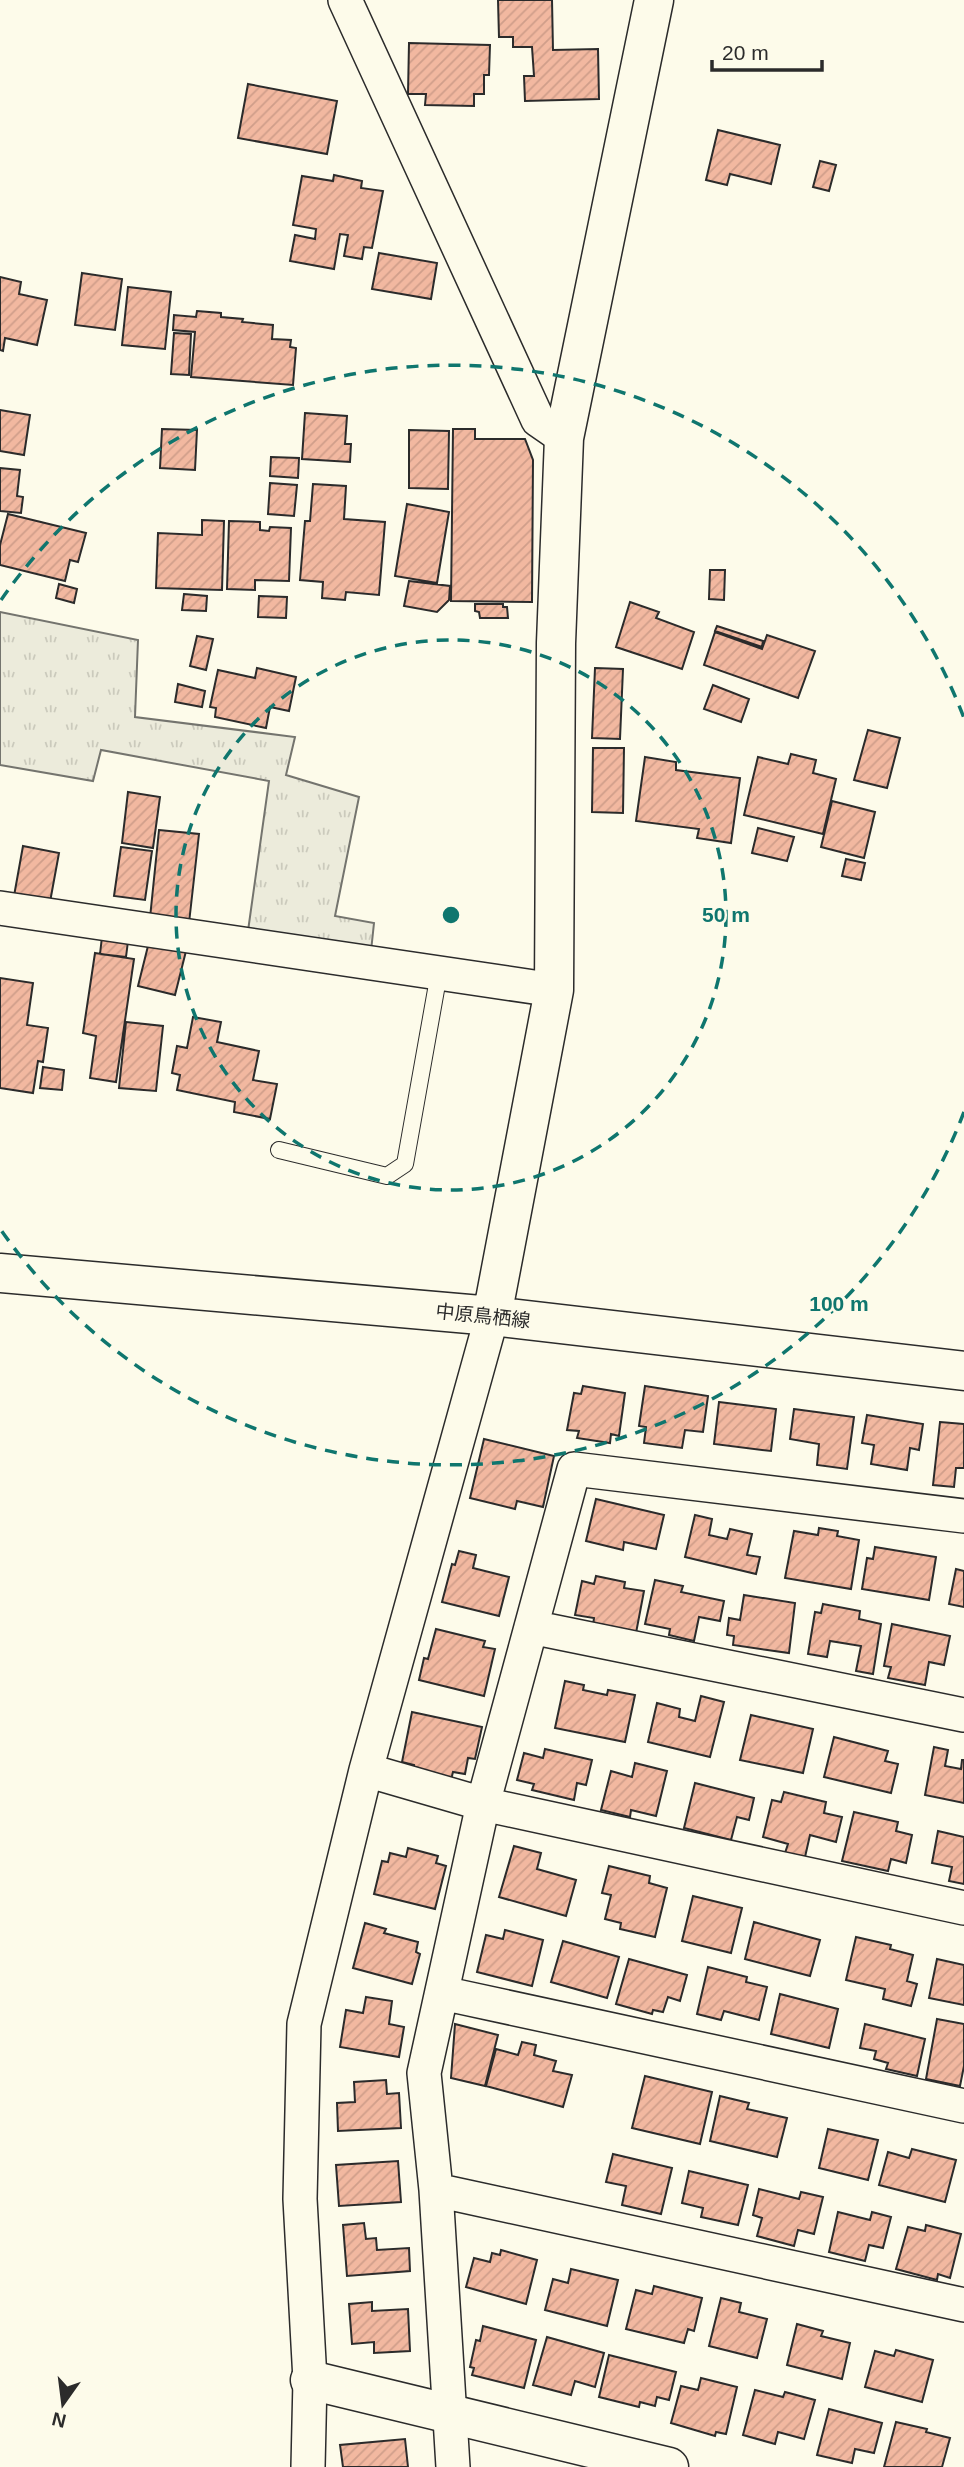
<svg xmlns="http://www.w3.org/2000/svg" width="964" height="2467" viewBox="0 0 964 2467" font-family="Helvetica,'Noto Sans JP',sans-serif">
	<defs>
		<pattern id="grass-tufts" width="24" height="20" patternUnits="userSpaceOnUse" patternTransform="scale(1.75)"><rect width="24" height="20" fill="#ecebdb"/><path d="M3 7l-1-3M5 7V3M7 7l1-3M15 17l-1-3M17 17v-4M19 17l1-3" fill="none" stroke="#cbcabc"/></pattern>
		<pattern id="building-hatch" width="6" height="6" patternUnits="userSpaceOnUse" patternTransform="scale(1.75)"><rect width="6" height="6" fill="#f2b8a0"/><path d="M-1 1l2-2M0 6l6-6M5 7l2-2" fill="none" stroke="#d09e8a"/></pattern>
	</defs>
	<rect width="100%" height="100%" fill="#fdfbea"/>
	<!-- grass -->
	<path fill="url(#grass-tufts)" stroke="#74746e" stroke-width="2" d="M0,612L138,640L135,717L295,737L286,775L359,797L335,916L374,923L371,951L248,931L269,781L101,750L93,781L0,765Z"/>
	<!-- building -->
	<path fill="url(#building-hatch)" stroke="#2b2b2b" stroke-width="2" d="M498,0H552L553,50L598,49L599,99L525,101L524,76H534L532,47H513V37H499Z
		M409,43L490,45L489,75H484V94H474V106L425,105L426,94H408Z
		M248,84L337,101L327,154L238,138Z
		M718,130L780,145L771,184L730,174L727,185L706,180Z
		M820,161L836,165L829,191L813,187Z
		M334,175L362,181L361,188L383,191L372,248L364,247L362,259L344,256L348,235L340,234L334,269L290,261L295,235L315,239L316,229L293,225L302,176L333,181Z
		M379,253L437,263L431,299L372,289Z
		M82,273L122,279L115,330L75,325Z
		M0,277L21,282L19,294L47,300L37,345L5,338L3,351L0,350Z
		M128,287L171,292L165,349L122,345Z
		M197,311L221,313V317L243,319L242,322L273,325L272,339L291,340L290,347L296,348L293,385L191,377L195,332L173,330L174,315L196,317Z
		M174,333L191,334L189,375L171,374Z
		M0,410L30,415L24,455L0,451Z
		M305,413L347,416L345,444H351L350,462L302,459Z
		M162,429L197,430L195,470L160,468Z
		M453,429H475V439H525L533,460L532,602L451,601Z
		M409,430L449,431L448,489L409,488Z
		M271,457L299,458L298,478L270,476Z
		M0,468L20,470L17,496L23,497L21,513L0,511Z
		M270,483L297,485L294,516L268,514Z
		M313,484L346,486L344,519L385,522L379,595L346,592L345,600L322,598L323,582L300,580L305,521H310Z
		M407,504L449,512L437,583L395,576Z
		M8,514L86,533L78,562L70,560L65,581L0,565V545Z
		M202,520L224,521L222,590L156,588L158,533L202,535Z
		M229,521L260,522V530L269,531L270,527L291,528L289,581L255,580V590L227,589Z
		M710,570H725L724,600L709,599Z
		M409,581L450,586L449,600L437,612L404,606Z
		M59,584L77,589L74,603L56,598Z
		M184,594L207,596L206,611L182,610Z
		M259,596L287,597L286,618L258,617Z
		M630,602L659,612L656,618L694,632L682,669L616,647Z
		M475,604H503V607H507L508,618H480L479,612L475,611Z
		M717,626L763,641L762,647L715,631Z
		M715,632L762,649L767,635L815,651L798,698L704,665Z
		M197,636L213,639L206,670L190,666Z
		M257,668L296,677L289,711L270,707L266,728L215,717L216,708L210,707L218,670L255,678Z
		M595,668L623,669L620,739L592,738Z
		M178,684L205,691L202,707L175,702Z
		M713,685L749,699L741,722L704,709Z
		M868,730L900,738L887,788L854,780Z
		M593,748H624L623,813L592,812Z
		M791,754L816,760L813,773L836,779L823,834L744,815L758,757L788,764Z
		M645,757L676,762V770L740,778L731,843L697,838L699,829L636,821Z
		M128,792L160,797L153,848L122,843Z
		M832,801L875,812L864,858L821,847Z
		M758,828L794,837L787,861L752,853Z
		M159,830L199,834L189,923L150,918Z
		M23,846L59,853L50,902L14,896Z
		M121,847L152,851L145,900L114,896Z
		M846,859L865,863L861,880L842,876Z
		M102,937L128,941L126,957L100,954Z
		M150,938L187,947L175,995L138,986Z
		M95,953L134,959L116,1082L90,1078L96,1036L83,1033Z
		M0,978L33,983L27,1025L48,1028L43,1062L38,1061L33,1093L0,1088Z
		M193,1017L221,1022L217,1042L259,1051L253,1080L277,1084L270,1119L234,1112L235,1102L177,1090L180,1075L172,1073L177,1046L187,1048Z
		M126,1022L163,1026L156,1091L119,1088Z
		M43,1067L64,1070L62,1090L40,1088Z
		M583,1386L625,1393L619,1436L611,1434L610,1443L577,1438L579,1431L567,1430L574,1393L581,1394Z
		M645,1386L708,1396L703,1432L685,1430L682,1448L644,1443L646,1427L639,1426Z
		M719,1402L776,1409L771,1451L714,1444Z
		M794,1409L854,1417L847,1469L817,1465L819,1444L790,1439Z
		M867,1415L923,1424L919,1450L910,1448L907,1470L871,1464L874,1445L862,1443Z
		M940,1422L964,1424V1468H956L954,1487L933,1485Z
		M484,1439L554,1456L543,1507L517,1501L515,1509L470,1498Z
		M596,1499L664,1515L656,1549L624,1542L623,1550L586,1541Z
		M695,1515L712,1519L709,1535L727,1539L730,1529L752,1534L747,1555L760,1557L756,1574L685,1557Z
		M819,1528L838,1531L837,1536L859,1540L851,1589L785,1578L794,1531L818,1535Z
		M875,1547L936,1557L929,1600L862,1589L867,1558L873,1559Z
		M459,1551L476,1555L473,1568L509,1577L499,1616L442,1602L452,1564L455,1565Z
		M956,1569L964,1571V1607L949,1604Z
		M596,1576L625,1582L624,1588L644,1591L636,1633L593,1625L594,1618L575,1615L582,1581L594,1584Z
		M655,1580L683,1586L681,1592L724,1601L720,1621L699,1617L694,1641L669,1635L670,1629L645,1624Z
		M744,1595L795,1603L789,1653L733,1645L734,1636L727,1635L729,1618L740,1620Z
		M823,1604L860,1611L859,1619L881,1624L873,1674L856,1671L861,1646L830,1641L827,1657L808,1654L815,1612L821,1613Z
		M892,1624L950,1636L944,1665L929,1662L925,1685L888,1678L891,1667L884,1666Z
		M436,1629L485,1641L483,1647L495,1649L484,1696L419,1680L424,1658L428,1659Z
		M565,1681L584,1685L583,1690L607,1695L608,1690L635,1695L625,1742L555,1728Z
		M701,1696L724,1702L710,1757L648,1742L657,1703L680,1709L679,1717L695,1721Z
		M412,1712L482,1727L475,1759L468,1758L465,1774L453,1772L451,1780L413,1772L414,1765L402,1762Z
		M751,1715L813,1729L803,1773L740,1760Z
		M834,1737L888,1751L885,1761L898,1764L891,1793L824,1777Z
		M934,1747L948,1750L945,1766L961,1769L962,1760H964V1803L925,1795Z
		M545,1749L592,1760L586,1785L577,1783L574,1800L532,1790L534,1784L517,1780L524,1753L543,1758Z
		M635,1763L667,1771L656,1816L631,1810L630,1817L601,1810L611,1771L632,1777Z
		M695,1783L754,1798L749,1820L737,1817L731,1840L684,1828Z
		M784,1792L826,1802L824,1813L842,1817L836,1842L810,1835L805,1857L785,1853L788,1844L763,1837L772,1800L781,1802Z
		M854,1812L898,1822L896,1831L912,1835L906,1863L891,1859L888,1871L842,1861Z
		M938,1831L964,1837V1884L949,1881L952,1867L932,1863Z
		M514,1846L541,1853L537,1869L576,1880L566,1916L499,1897Z
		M408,1848L438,1856L436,1863L446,1866L435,1909L374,1894L382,1861L388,1862L390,1853L406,1857Z
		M609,1866L650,1876L649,1883L667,1888L655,1937L620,1929L621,1923L605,1919L611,1895L602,1893Z
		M693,1896L742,1908L731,1953L682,1941Z
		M754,1922L820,1940L810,1976L745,1959Z
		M365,1923L386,1929L384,1933L418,1942L416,1952L420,1954L412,1984L353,1968Z
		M505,1930L543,1940L532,1986L477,1972L486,1935L503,1939Z
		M856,1937L891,1945L890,1949L913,1955L907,1981L917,1984L911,2006L883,1999L885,1989L846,1980Z
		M563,1941L619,1957L607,1998L551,1982Z
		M629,1959L687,1975L680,2001L668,1997L663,2012L653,2010L652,2014L616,2004Z
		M937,1959L964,1965V2005L929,1998Z
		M708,1967L747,1977L746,1982L767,1987L759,2020L724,2011L721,2020L697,2014Z
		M780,1994L838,2009L829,2048L771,2034Z
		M366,1997L392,2001L389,2024L404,2027L399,2057L340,2047L346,2010L363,2013Z
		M937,2019L964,2024V2066L960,2086L926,2079Z
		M455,2024L498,2035L485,2086L451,2078Z
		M865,2024L925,2039L917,2076L886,2069L888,2063L874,2059L876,2051L860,2048Z
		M522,2042L536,2045L534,2055L556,2061L553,2071L572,2075L563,2107L486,2086L496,2049L518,2055Z
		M645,2076L712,2092L700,2144L632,2128Z
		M386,2080L387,2094L399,2093L401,2128L338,2131L337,2103L355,2102L354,2082Z
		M720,2096L749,2103L747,2109L787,2118L777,2157L710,2141Z
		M828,2129L878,2140L868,2180L819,2168Z
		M912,2149L956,2160L945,2202L879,2185L888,2152L909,2158Z
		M613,2154L672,2168L661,2214L622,2205L626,2186L606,2182Z
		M398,2161L401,2202L339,2206L336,2165Z
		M689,2171L748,2185L738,2225L701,2217L703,2208L682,2203Z
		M759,2189L799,2199L801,2192L823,2197L814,2234L798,2230L794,2246L757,2236L762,2218L753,2215Z
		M838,2212L870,2220L872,2212L891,2217L883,2248L869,2245L865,2261L829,2252Z
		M364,2223L366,2239L376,2238L377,2250L409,2248L410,2271L347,2276L343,2225Z
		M926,2225L961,2234L950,2278L938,2274L937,2280L896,2269L908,2227L925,2231Z
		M501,2250L537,2260L526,2304L466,2287L474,2258L490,2262L492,2253L500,2255Z
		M571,2269L618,2280L607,2326L545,2310L553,2279L568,2283Z
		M654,2286L702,2298L694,2331L688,2329L684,2343L626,2329L636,2290L652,2294Z
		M721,2298L741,2303L739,2312L767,2319L757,2358L709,2346Z
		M372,2302V2311L408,2309L410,2351L374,2353V2342L352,2344L349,2304Z
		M797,2324L823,2331L821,2336L850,2343L842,2379L787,2365Z
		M483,2326L536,2340L524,2388L472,2375L474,2368L470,2367L476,2340L480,2341Z
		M547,2337L604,2353L595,2387L575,2381L571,2395L533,2385Z
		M896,2350L933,2360L922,2402L865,2387L875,2351L894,2356Z
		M609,2355L676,2372L669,2400L657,2397L655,2406L640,2402L639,2407L599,2397Z
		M701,2378L737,2387L726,2434L716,2432L715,2436L671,2423L681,2386L698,2390Z
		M755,2390L783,2397L785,2392L815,2400L804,2439L778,2432L775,2444L743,2435Z
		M829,2409L882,2423L874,2453L855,2449L852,2463L817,2455Z
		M896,2422L927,2429L926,2432L950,2438L942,2467H884Z
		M405,2439L408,2467H343L340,2445Z"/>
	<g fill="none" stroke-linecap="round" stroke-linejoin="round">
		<!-- lane casing -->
		<g stroke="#2b2b2b" stroke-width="18">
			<path id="lane" d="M279,1150L387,1176L405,1164L439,973"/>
		</g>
		<!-- street casing -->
		<g stroke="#2b2b2b" stroke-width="36">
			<path id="street" d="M345,0L538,420L564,438
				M0,908L554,990
				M531,1627L964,1715
				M366,1770L483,1804L964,1908
				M442,1993L964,2106
				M436,2190L964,2305
				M308,2467L310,2380L300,2199L304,2024L366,1770L492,1316
				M453,2467L436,2190L424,2073L483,1804L574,1469L964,1516"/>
		</g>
		<!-- secondary casing -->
		<g stroke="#2b2b2b" stroke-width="41">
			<path id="secondary" d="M0,1273L492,1316L964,1371
				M492,1316L554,990L556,643L564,438L654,0
				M310,2380L669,2467"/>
		</g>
		<!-- lane -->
		<use href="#lane" stroke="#fdfbea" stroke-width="16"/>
		<!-- street -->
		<use href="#street" stroke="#fdfbea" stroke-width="33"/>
		<!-- secondary -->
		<use href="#secondary" stroke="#fdfbea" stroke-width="38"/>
	</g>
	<!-- distance rings -->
	<g fill="none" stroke="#0f766e" stroke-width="3.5" stroke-dasharray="12 9">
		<circle cx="451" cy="915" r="275"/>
		<path d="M964 1112A549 549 0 0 1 1 1230M1 600A549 549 0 0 1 964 718"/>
	</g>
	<g text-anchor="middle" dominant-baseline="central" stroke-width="5" stroke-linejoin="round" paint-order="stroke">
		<!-- street labels -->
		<g font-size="19" fill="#2b2b2b" stroke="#fdfbea">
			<text transform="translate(483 1316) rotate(6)">中原鳥栖線</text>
		</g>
	</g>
	<circle cx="451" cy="915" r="10" fill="#0f766e" stroke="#fdfbea" stroke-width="3.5"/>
	<g font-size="21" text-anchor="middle" font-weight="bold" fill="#0f766e" stroke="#fdfbea" stroke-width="5" stroke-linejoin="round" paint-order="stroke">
		<text x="726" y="922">50 m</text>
		<text x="839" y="1311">100 m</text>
	</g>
	<!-- north arrow -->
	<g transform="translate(63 2404) rotate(194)" stroke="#fdfbea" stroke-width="5" paint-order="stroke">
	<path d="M0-5L12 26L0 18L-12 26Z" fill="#2b2b2b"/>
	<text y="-10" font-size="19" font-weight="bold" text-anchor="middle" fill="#2b2b2b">N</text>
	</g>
	<!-- scale -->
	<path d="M712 60v10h110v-10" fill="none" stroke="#2b2b2b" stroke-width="3.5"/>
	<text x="722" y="60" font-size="21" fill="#2b2b2b" stroke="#fdfbea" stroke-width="5" paint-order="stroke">20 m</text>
</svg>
